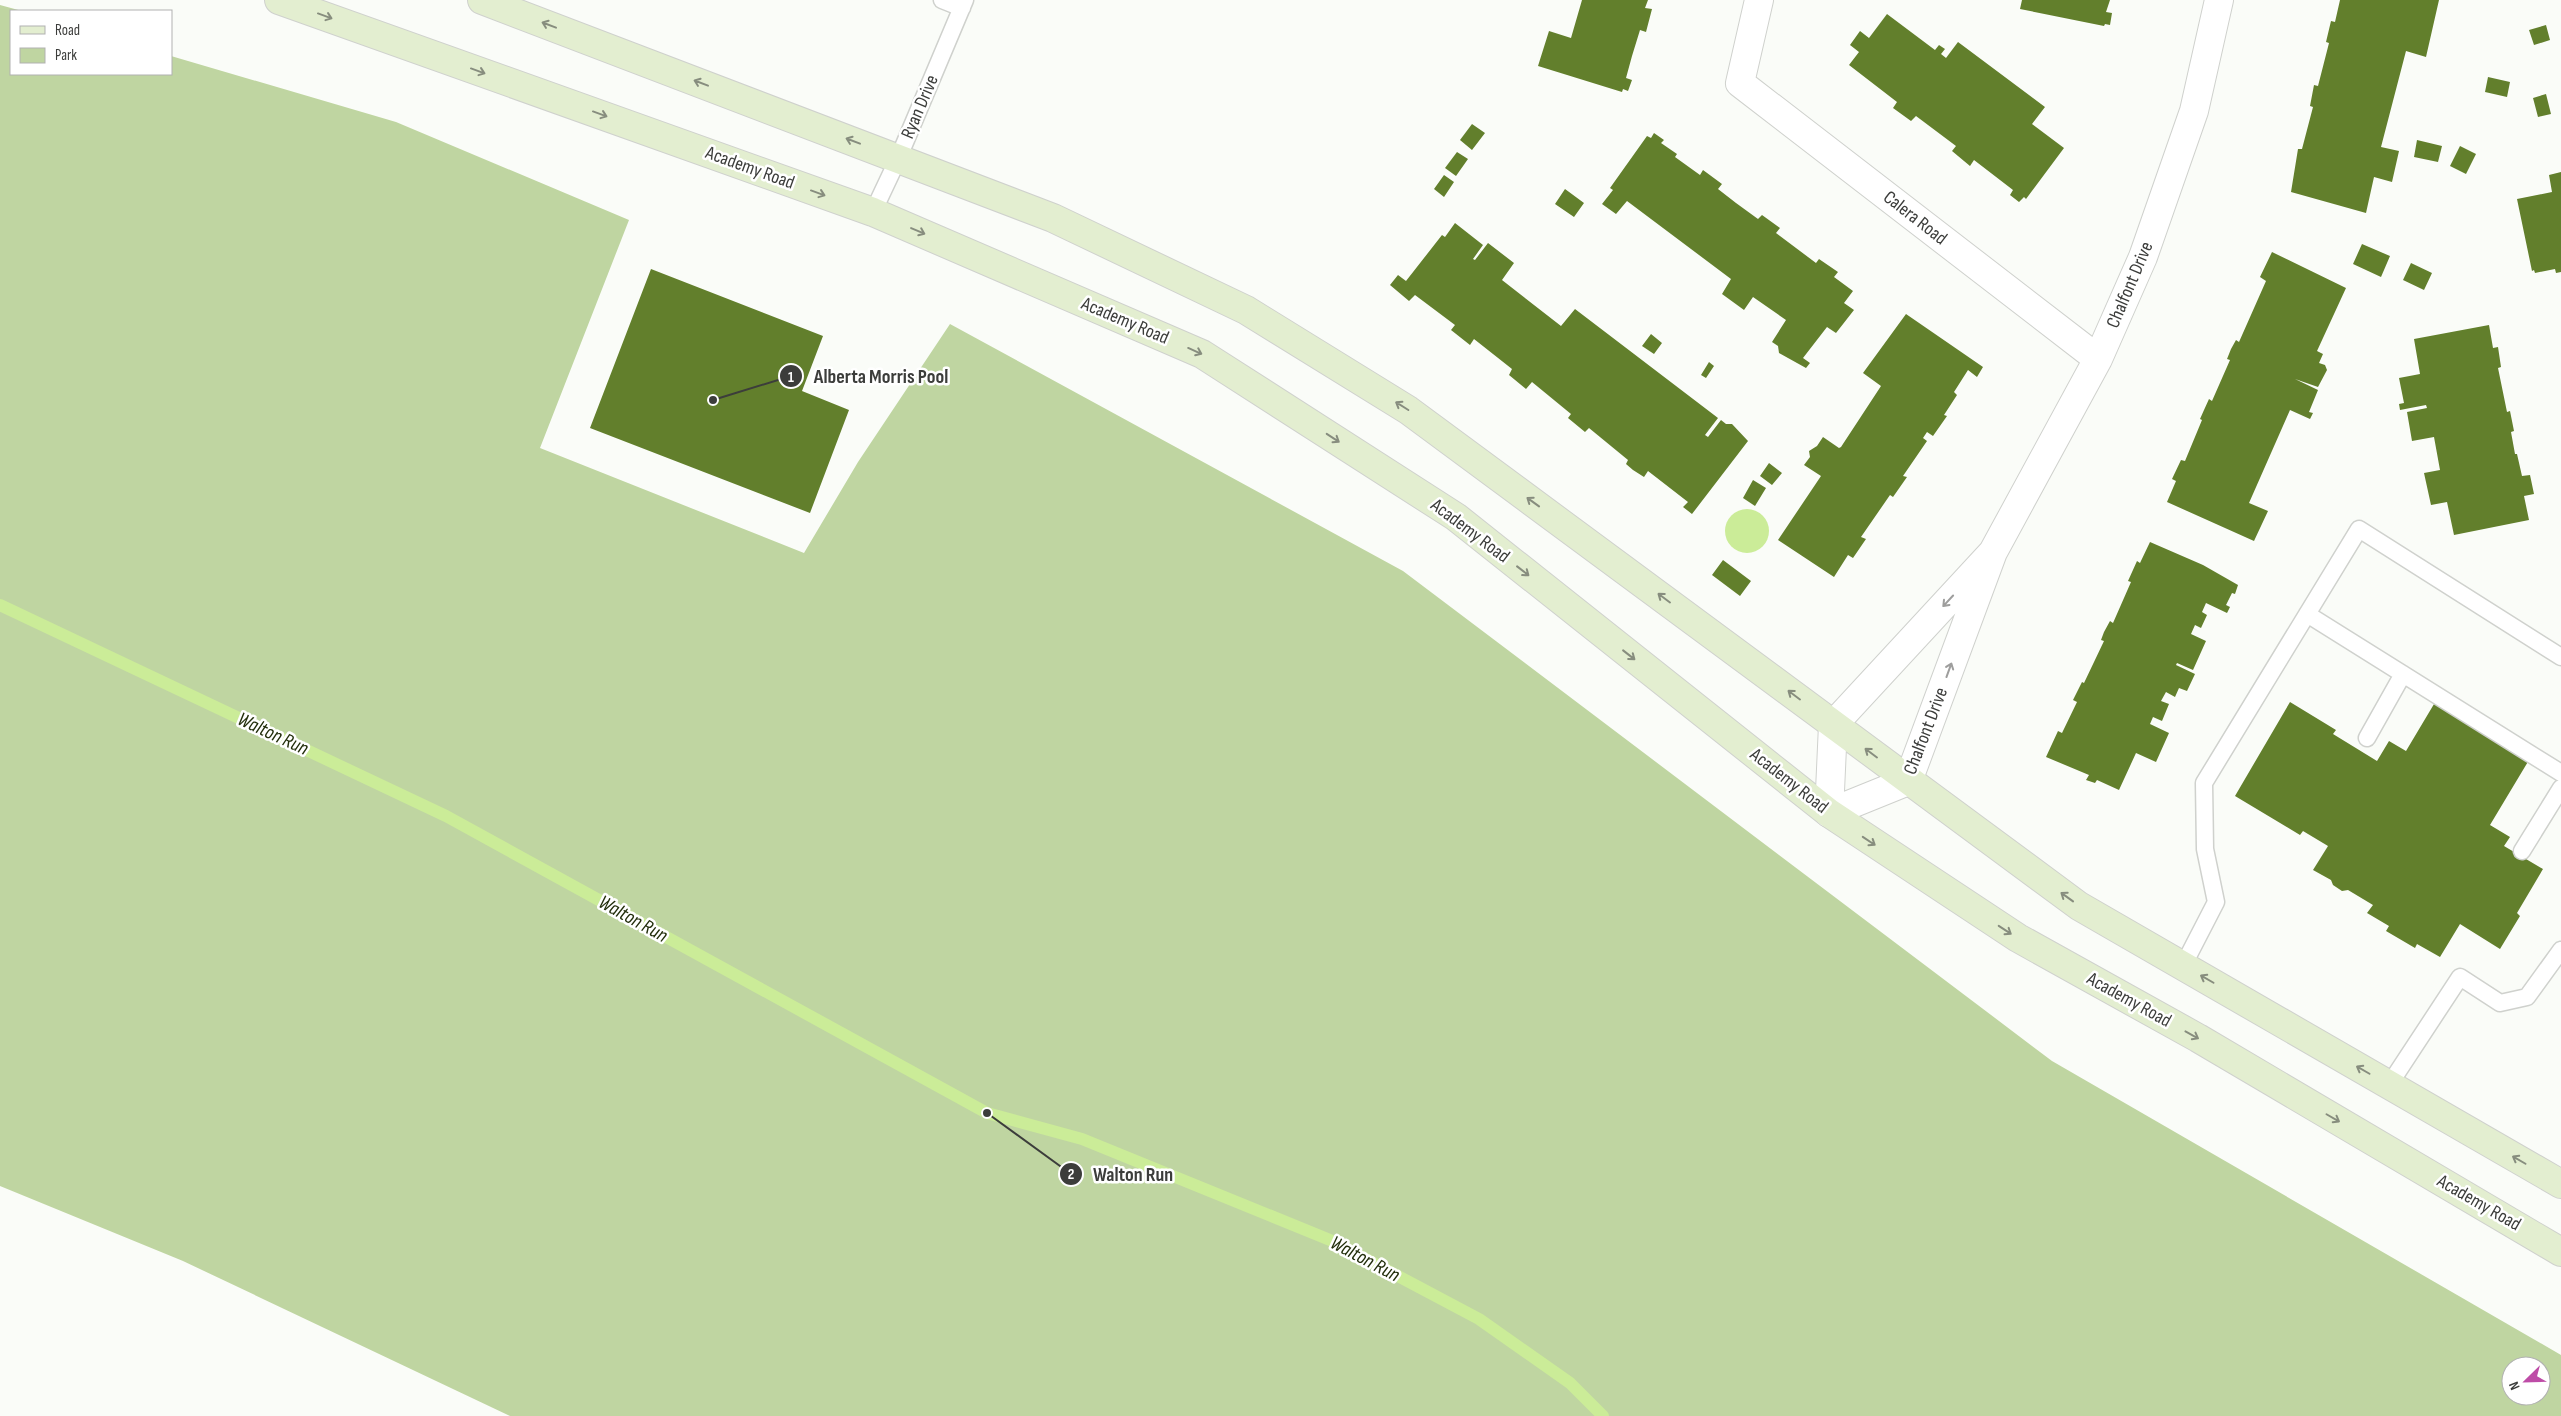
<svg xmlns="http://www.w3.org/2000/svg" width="2561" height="1416" viewBox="0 0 2561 1416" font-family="'Sofia Sans Condensed',sans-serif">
	<rect width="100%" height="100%" fill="#fafcf8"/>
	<!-- green -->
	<path fill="#bfd5a1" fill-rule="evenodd" d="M0,5L22,11H11V74H171V56L396,122L629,220L540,448L804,553L858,462L950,324L1403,571L2052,1061L2561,1355V1416H510L183,1261L0,1186ZM2511,1366H2541V1396H2511Z"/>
	<!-- water -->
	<path fill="#cbec98" d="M1725 531a22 22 0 1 1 44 0a22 22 0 1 1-44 0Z"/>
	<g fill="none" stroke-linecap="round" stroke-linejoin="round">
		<!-- stream -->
		<path stroke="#cbec98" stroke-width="12" d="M0,605L446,816L987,1113L1082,1139L1330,1240L1479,1319L1570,1383L1603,1416"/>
	</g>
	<!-- building -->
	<path fill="#627f2c" d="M1582,0H1648L1645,8L1652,9L1646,32L1640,30L1632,56L1626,78L1632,80L1628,91L1623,89L1622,92L1538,66L1549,31L1571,38Z
		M2022,0H2110L2106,12L2112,13L2110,25L2105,24L2104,26L2020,9Z
		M2340,0H2439L2426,57L2406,51L2381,147L2399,151L2392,182L2374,177L2366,213L2291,192L2298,149H2302L2313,107L2310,106L2314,85L2318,86L2329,43L2326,42L2331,21L2335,22Z
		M1887,14L1935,50L1939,45L1945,49L1941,54L1946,58L1958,42L2045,107L2032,124L2064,148L2026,199L2024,197L2019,202L2010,195L2013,190L1974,160L1970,166L1952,151L1956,146L1916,116L1911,121L1893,108L1897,102L1849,65L1859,52L1850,45L1860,31L1869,38Z
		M2546,25L2550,40L2534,45L2529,30Z
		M2488,77L2510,82L2507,97L2485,92Z
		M2546,94L2551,114L2538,117L2533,98Z
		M1472,124L1485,133L1472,150L1460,140Z
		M1654,133L1664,140L1661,143L1677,154L1675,157L1700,175L1703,170L1722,184L1718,189L1736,203L1758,219L1762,215L1780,228L1776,233L1816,263L1819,259L1838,272L1834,277L1853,291L1844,303L1854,310L1836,333L1827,327L1803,358L1810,363L1806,368L1779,353L1778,346L1772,342L1786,320L1753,297L1744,310L1722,294L1731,279L1627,201L1616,214L1602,204L1613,190L1610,188L1647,136L1651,138Z
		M2417,140L2442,146L2438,162L2414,157Z
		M2460,146L2476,154L2466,174L2450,166Z
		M1457,152L1468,159L1456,176L1445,168Z
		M2561,172V272L2556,273L2555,269L2535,273L2534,270L2532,271L2517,199L2552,192L2549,175Z
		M1444,175L1454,182L1444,197L1434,189Z
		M1565,189L1584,203L1574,217L1555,204Z
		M1455,223L1483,245L1473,259L1475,260L1488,243L1514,263L1502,280L1561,326L1575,309L1718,418L1705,435L1708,437L1721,420L1726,424H1732L1748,441L1692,514L1683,507L1688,502L1648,471L1644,477L1633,470L1626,464L1628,460L1589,428L1585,432L1568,418L1571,414L1532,382L1526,389L1509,375L1512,369L1474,339L1470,345L1451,330L1455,325L1415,295L1409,301L1390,285L1398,275L1406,281L1442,235L1445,237Z
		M2362,244L2390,256L2381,277L2353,264Z
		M2272,252L2346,288L2317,351L2323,354L2319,363L2325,365L2327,370L2318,387L2295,379L2318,390L2309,412L2313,413L2310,419L2290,410L2249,503L2268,511L2254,541L2167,502L2176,481L2172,479L2181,460L2185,461L2202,420L2200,419L2204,410L2209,399L2212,401L2230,360L2227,359L2231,349L2236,340L2239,342L2266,281L2260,277Z
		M2411,263L2432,273L2424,290L2403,280Z
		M651,269L823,336L802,391L849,410L810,513L590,428Z
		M1906,314L1983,367L1977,377L1968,370L1954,392L1957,395L1944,415L1947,416L1933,436L1927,432L1923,438L1927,441L1903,476L1907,477L1893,497L1890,495L1861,537L1866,539L1853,558L1848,555L1834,577L1778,540L1821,476L1804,465L1810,457L1809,451L1817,446L1823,437L1839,448L1841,447L1881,386L1863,373Z
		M2489,325L2493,348L2498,347L2501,367L2498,368L2507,412L2510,411L2514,431L2511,432L2515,454H2517L2522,476L2530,475L2534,494L2524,496L2529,520L2454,535L2447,502L2431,505L2424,473L2440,470L2434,437L2412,441L2407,412L2427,408L2426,405L2400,410L2399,404L2404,403L2399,378L2420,374L2414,339Z
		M1651,334L1662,343L1654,354L1642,346Z
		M1709,362L1714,366L1706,378L1701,375Z
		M1769,463L1782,473L1772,485L1760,476Z
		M1753,480L1766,488L1755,506L1743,498Z
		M2150,542L2203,565L2238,585L2235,594L2232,593L2226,605L2230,607L2227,613L2206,603L2202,612L2207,615L2201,628L2195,625L2191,634L2206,641L2193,670L2177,663L2176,665L2195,674L2187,691L2179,688L2175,697L2166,692L2161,701L2169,704L2162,721L2153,717L2150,724L2169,733L2156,762L2136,753L2119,790L2097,780L2095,783L2086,780L2089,775L2046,757L2058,731L2062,733L2077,702L2073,700L2082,682L2084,683L2104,641L2101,640L2104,632L2110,621L2113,623L2131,582L2128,581L2137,561L2140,563Z
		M1723,560L1751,581L1740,596L1712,575Z
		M2437,699L2532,755L2490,825L2510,837L2504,846L2543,869L2517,913L2520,916L2500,949L2460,924L2440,957L2417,944L2415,948L2386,931L2389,926L2367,913L2373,905L2348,890L2342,891L2333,885L2331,880L2313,870L2328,846L2303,831L2300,835L2235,796L2290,702L2336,730L2333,734L2377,761L2389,741L2406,751Z"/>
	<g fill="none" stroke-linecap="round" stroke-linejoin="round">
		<!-- service casing -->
		<g stroke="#cfd1cd" stroke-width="19">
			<path id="service" d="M942,0L962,8
				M873,212L898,159L965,0
				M2307,614L2561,773
				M2367,738L2403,674
				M2522,851L2561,788
				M2183,966L2216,902L2205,849L2204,783L2359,529L2561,657
				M2389,1085L2460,977L2500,1003L2527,997L2561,950"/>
		</g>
		<!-- minor casing -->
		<g stroke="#cfd1cd" stroke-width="30">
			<path id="minor" d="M1759,0L1740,83L2098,359
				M1993,552L1833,725L1829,813L1908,781L1993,552L2098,359L2143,257L2194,111L2219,0"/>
		</g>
		<!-- secondary casing -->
		<g stroke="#cfd1cd" stroke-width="30">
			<path id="secondary" d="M279,0L873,212L1202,354L1456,517L1829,813L2018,938L2198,1038L2561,1252
				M482,0L1053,218L1246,310L1408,410L2079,906L2561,1184"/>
		</g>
		<!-- service -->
		<use href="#service" stroke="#fff" stroke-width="16"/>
		<!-- minor -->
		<use href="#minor" stroke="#fff" stroke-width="28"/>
		<!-- secondary -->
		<use href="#secondary" stroke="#e3eed0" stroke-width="28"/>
	</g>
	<!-- one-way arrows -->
	<defs><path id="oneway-shaft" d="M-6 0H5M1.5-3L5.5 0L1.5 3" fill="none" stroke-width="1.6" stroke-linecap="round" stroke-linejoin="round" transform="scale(1.25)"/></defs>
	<g stroke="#878d7e">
		<use href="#oneway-shaft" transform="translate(325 16) rotate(20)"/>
		<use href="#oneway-shaft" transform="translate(549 25) rotate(-159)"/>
		<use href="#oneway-shaft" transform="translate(478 71) rotate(20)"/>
		<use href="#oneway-shaft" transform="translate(701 83) rotate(-159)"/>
		<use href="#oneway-shaft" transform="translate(600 114) rotate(20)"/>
		<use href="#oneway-shaft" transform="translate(853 141) rotate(-159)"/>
		<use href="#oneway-shaft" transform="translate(818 193) rotate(20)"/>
		<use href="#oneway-shaft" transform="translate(918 231) rotate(23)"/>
		<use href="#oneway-shaft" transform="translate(1195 351) rotate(24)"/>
		<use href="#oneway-shaft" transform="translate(1402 406) rotate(-148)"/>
		<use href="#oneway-shaft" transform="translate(1333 438) rotate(33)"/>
		<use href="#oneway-shaft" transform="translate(1533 502) rotate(-144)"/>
		<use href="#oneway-shaft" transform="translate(1523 571) rotate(38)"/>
		<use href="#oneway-shaft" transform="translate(1664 598) rotate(-143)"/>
		<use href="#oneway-shaft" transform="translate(1629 655) rotate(38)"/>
		<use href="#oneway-shaft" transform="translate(1794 695) rotate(-143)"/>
		<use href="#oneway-shaft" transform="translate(1871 753) rotate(-143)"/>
		<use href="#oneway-shaft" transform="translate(1869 841) rotate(34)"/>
		<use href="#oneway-shaft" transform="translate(2067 897) rotate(-144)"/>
		<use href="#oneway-shaft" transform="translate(2005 930) rotate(33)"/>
		<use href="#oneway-shaft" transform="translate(2207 979) rotate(-150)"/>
		<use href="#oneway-shaft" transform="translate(2192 1035) rotate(29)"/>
		<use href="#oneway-shaft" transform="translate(2363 1070) rotate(-150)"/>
		<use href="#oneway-shaft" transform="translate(2333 1118) rotate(30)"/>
		<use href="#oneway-shaft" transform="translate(2519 1160) rotate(-150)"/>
	</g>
	<g stroke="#9e9e9d">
		<use href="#oneway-shaft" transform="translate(1948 601) rotate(133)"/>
		<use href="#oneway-shaft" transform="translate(1949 670) rotate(-70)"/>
	</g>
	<g text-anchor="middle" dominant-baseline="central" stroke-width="5" stroke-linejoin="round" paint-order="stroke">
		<!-- street labels -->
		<g font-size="19" fill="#3c3d3b" stroke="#fff">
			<text transform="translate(920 107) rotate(-67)">Ryan Drive</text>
			<text transform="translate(750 168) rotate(20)">Academy Road</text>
			<text transform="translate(1915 218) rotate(38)">Calera Road</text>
			<text transform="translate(2130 285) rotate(-67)">Chalfont Drive</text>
			<text transform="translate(1125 321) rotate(23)">Academy Road</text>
			<text transform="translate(1470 531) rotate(37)">Academy Road</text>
			<text transform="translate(1926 731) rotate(-69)">Chalfont Drive</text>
			<text transform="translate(1789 781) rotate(38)">Academy Road</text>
			<text transform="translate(2129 1000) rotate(29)">Academy Road</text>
			<text transform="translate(2479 1203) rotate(30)">Academy Road</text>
		</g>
		<!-- water labels -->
		<g font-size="20" font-style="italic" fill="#222e0b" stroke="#fff">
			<text transform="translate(273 734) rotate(25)">Walton Run</text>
			<text transform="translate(633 919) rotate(29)">Walton Run</text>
			<text transform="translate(1365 1259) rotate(28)">Walton Run</text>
		</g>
	</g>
	<!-- callouts -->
	<path fill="none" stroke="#3c3d3b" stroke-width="2" d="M713 400L791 376M987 1113L1071 1174"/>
	<g fill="#3c3d3b" stroke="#fff" stroke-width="2">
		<circle cx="713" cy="400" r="5"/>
		<circle cx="987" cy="1113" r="5"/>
		<circle cx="791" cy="376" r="12"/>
		<circle cx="1071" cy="1174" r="12"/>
	</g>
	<g font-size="15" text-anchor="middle" font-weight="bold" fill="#fff">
		<text x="791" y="382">1</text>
		<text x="1071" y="1179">2</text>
	</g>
	<g font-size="20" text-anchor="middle" font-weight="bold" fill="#3c3d3b" stroke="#fff" stroke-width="5" stroke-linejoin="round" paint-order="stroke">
		<text x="881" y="383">Alberta Morris Pool</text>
		<text x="1133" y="1181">Walton Run</text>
	</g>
	<!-- legend -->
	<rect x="10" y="10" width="162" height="65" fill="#ffffff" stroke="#b1b1b1"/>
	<rect x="20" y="26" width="25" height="8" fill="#e3eed0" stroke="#b1b1b1"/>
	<text x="55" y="35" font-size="15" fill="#3c3d3b">Road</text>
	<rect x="20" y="48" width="25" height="15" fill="#bfd5a1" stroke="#b1b1b1"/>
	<text x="55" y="60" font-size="15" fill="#3c3d3b">Park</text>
	<!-- north arrow -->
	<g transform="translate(2526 1381) rotate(247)"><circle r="24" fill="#ffffff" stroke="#b1b1b1"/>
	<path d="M0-4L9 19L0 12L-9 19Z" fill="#be4ca7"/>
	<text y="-8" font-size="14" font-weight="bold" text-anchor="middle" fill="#3c3d3b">N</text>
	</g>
</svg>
